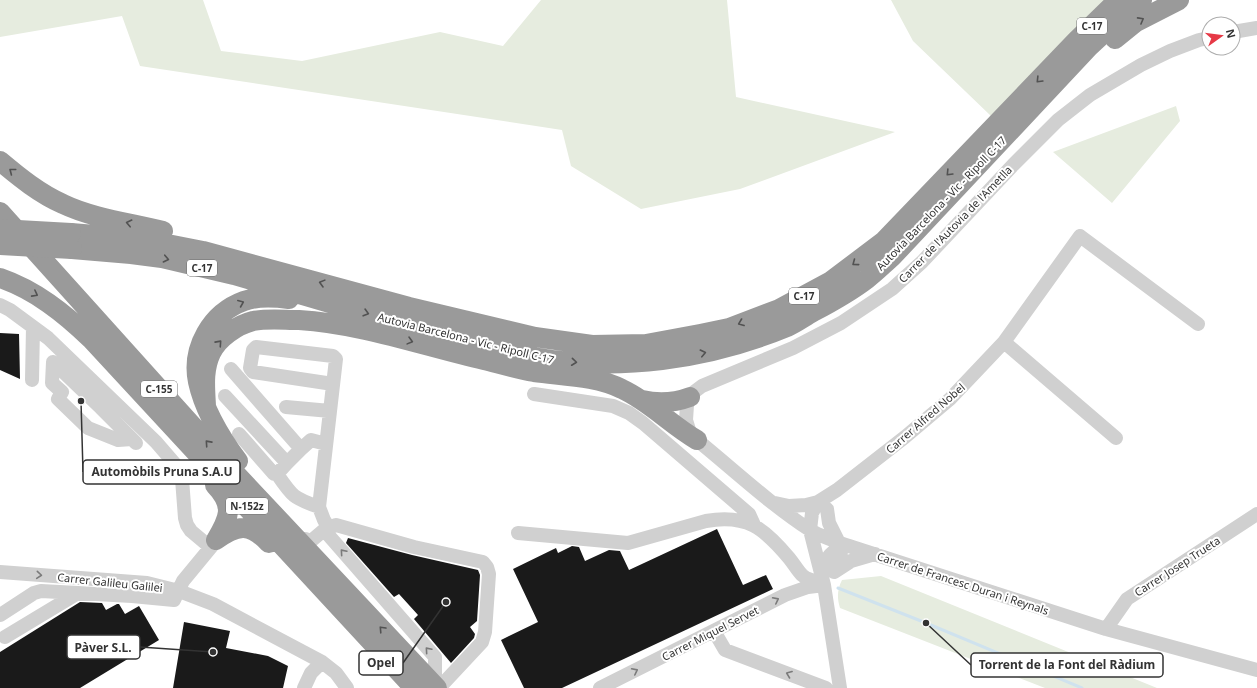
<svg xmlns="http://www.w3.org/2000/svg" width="1257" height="688" viewBox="0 0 1257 688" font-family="'Noto Sans',sans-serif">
	<rect width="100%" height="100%" fill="#fff"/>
	<!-- green -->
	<path fill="#e6ecdf" d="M0,0H203L221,51L302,61L440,32L503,46L541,0H727L736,97L895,132L740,189L641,209L571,166L562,130L140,66L122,16L0,37Z
		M891,0H1109L991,116L913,41Z
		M1176,106L1180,121L1112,203L1053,152Z
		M881,576L1157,688H1045L840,608C837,598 837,590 842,580Z"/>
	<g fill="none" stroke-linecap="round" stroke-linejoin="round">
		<!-- stream -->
		<path stroke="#cfe2ee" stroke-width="3" d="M838,588L926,623L1082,688"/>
	</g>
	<!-- building -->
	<path fill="#1a1a1a" d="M0,333L19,334L20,379L0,370Z
		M717,529L743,585L766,575L773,589L562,688H524L501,640L538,622L513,569L556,548L558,553L572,546L579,547L585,561L609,550L620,551L629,570Z
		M348,538L412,555L478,570L480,575L477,621L470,627L475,634L474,638L451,663L414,619L418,615L399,594L394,597L346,543Z
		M80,602L102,603L106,610L117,604H119L125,614L139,606L159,640L80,688H0V652Z
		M184,622L230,631L226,648L268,656L288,666L283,688H173Z"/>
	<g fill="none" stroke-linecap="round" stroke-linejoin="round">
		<!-- minor -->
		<path stroke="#d0d0d0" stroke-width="14" d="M1233,32L1257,28
			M1209,38L1199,40L1170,51L1141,65L1090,95L1058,120L1013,165L922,262L892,289L841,323L793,348L702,386L694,392L690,397L687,405L686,420L690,433L697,440C734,470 770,504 810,530C824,538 840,543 855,548L1106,629L1257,670
			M0,305L10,310L48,338L156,442L175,464L182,479L185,518L187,525L191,531L210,547
			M1004,342L1080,236L1198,324
			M53,362L52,383L62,392L58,399L88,428L118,440L132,439
			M53,362L101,408
			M231,369L301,449L311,440L326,444
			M32,380L33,327
			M534,394L613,406L629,413L643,423L749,514L754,525
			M225,396L287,463L301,449
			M107,401L101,408L136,443
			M286,407L330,411
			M239,434L274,474H277L287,463
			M277,474C292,496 293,498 319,507
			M818,502L812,513L810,530L824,585L840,688
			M775,503L789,506L806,505L818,502L837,490L905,437L950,399L1004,342L1116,438
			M827,509L829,523L839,543L841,551L840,560L834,572
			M329,528L324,520L319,507L336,359L333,356L256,347L253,350L250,368L253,372L333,384
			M324,530L336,525L414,547L483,562L487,567L489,574L485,632L482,642L439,688
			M518,533L628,543L706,521C747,514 764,528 789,558C794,564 797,570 802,575L806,578L824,585
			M305,539L311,541L324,530L435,657V686
			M0,572L147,583L179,591L213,604L322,662L336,673L347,688
			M834,572L851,561L875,554
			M821,575C824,560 831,549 847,546
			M0,615L34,593L41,591L132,596L174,600L183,581L216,541
			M1106,629L1127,599L1257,514
			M714,631L725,650L826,688
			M5,637L78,593
			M304,688L311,673L322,662
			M600,688L785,595L808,587L824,585"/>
		<!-- highway -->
		<path stroke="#9a9a9a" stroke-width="20" d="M1115,39L1136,22L1179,0
			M0,161C19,177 40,194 63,204C92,218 131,223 163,231
			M0,212L234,472L437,688
			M71,233L142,239L203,251L409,307L535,337L592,345L646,344L700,334L729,328L779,309L831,281L884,241L1076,41L1118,0
			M72,249L131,254L162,258L234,275L384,319L533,357C618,372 707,360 787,327C796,323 804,317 813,312C832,302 850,292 867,279C876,272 884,264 892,257L1089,47L1131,8L1142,0
			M0,278C35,290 64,313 91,339L414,688
			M642,400C659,404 674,403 690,397
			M206,406C205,387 203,370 211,353C218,338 237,325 253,321C268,318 284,320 299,320C362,324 423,346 484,360C500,364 517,369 534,372C563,376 596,376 622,389C650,402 671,425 697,440
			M238,461C221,438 204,410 198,382C191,348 211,313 244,301C258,296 274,297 289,299
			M215,485C235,506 229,518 216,540
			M216,540C238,524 250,523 269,543"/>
		<!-- highway-bridge -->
		<path stroke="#9a9a9a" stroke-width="20" d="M0,229L71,233
			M0,245L72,249"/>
	</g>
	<!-- one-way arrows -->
	<defs><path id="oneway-chevron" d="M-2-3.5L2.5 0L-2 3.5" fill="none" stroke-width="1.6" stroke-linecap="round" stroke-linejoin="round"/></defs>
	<g stroke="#525252">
		<use href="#oneway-chevron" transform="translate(1141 20) rotate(-29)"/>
		<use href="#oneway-chevron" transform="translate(1039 80) rotate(134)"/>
		<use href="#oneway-chevron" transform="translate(12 171) rotate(-142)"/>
		<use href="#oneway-chevron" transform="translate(949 173) rotate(134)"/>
		<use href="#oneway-chevron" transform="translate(129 223) rotate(-167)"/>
		<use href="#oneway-chevron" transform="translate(166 259) rotate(12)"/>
		<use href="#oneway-chevron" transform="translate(855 263) rotate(143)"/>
		<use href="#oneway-chevron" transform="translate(322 283) rotate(-165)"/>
		<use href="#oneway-chevron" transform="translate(35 294) rotate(28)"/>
		<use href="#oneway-chevron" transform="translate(241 303) rotate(-23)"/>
		<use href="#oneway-chevron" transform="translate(366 313) rotate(16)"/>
		<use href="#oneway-chevron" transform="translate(741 323) rotate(159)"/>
		<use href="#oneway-chevron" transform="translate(410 341) rotate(15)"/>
		<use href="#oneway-chevron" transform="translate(219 343) rotate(-48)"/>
		<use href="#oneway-chevron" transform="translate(703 353) rotate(-13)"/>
		<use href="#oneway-chevron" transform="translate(574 362) rotate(6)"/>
		<use href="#oneway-chevron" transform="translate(208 443) rotate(-132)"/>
		<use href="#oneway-chevron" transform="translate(382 629) rotate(-133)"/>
	</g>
	<g stroke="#7a7a7a">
		<use href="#oneway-chevron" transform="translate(343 552) rotate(-131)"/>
		<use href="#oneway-chevron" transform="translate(39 575) rotate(5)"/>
		<use href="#oneway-chevron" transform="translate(776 600) rotate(-27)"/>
		<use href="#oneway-chevron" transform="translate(428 650) rotate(-131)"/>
		<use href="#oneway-chevron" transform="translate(635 671) rotate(-27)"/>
		<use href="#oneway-chevron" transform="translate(789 674) rotate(-159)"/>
	</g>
	<g text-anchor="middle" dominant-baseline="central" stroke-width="4" stroke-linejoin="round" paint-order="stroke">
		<!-- shield labels -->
		<g fill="#fff" stroke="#707070" stroke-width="1">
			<rect x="1077" y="18" width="30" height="16" rx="3"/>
			<rect x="187" y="260" width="30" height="16" rx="3"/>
			<rect x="789" y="288" width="30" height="16" rx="3"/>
			<rect x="141" y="381" width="36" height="16" rx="3"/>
			<rect x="226" y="498" width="42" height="16" rx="3"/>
		</g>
		<g font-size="10" font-weight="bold" fill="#333">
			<text x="1092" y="26">C-17</text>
			<text x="202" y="268">C-17</text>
			<text x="804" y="296">C-17</text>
			<text x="159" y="389">C-155</text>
			<text x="247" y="506">N-152z</text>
		</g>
		<!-- street labels -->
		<g font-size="11" fill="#333" stroke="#fff">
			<text transform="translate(941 203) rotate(-46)">Autovia Barcelona - Vic - Ripoll C-17</text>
			<text transform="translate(955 224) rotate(-46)">Carrer de l'Autovia de l'Ametlla</text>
			<text transform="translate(466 338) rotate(14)">Autovia Barcelona - Vic - Ripoll C-17</text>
			<text transform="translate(925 418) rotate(-41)">Carrer Alfred Nobel</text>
			<text transform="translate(1177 566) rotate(-33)">Carrer Josep Trueta</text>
			<text transform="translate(110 582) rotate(6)">Carrer Galileu Galilei</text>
			<text transform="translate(963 583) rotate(18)">Carrer de Francesc Duran i Reynals</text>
			<text transform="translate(710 633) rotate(-27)">Carrer Miquel Servet</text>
		</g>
	</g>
	<!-- callouts -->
	<path fill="none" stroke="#333" stroke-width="1.5" d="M81 401L83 472M213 652L140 647M446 602L403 663M926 623L971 665"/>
	<g fill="#333" stroke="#fff" stroke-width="1.5">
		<circle cx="81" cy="401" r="4"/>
		<circle cx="213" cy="652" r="4"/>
		<circle cx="446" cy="602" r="4"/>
		<circle cx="926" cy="623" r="4"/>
	</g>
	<g fill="#fff" stroke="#333" stroke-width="1.5">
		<rect x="83" y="460" width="157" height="24" rx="4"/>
		<rect x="67" y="635" width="73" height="24" rx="4"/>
		<rect x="359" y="651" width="44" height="24" rx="4"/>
		<rect x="971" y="653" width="192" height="24" rx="4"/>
	</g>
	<g font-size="12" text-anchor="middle" font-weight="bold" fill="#333">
		<text x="162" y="476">Automòbils Pruna S.A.U</text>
		<text x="103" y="652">Pàver S.L.</text>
		<text x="381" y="667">Opel</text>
		<text x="1067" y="669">Torrent de la Font del Ràdium</text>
	</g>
	<!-- north arrow -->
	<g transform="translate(1221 36) rotate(76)"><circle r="19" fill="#ffffff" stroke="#adadad"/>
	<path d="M0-3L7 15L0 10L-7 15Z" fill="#e63946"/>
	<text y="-6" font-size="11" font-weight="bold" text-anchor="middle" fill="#333333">N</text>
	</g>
</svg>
